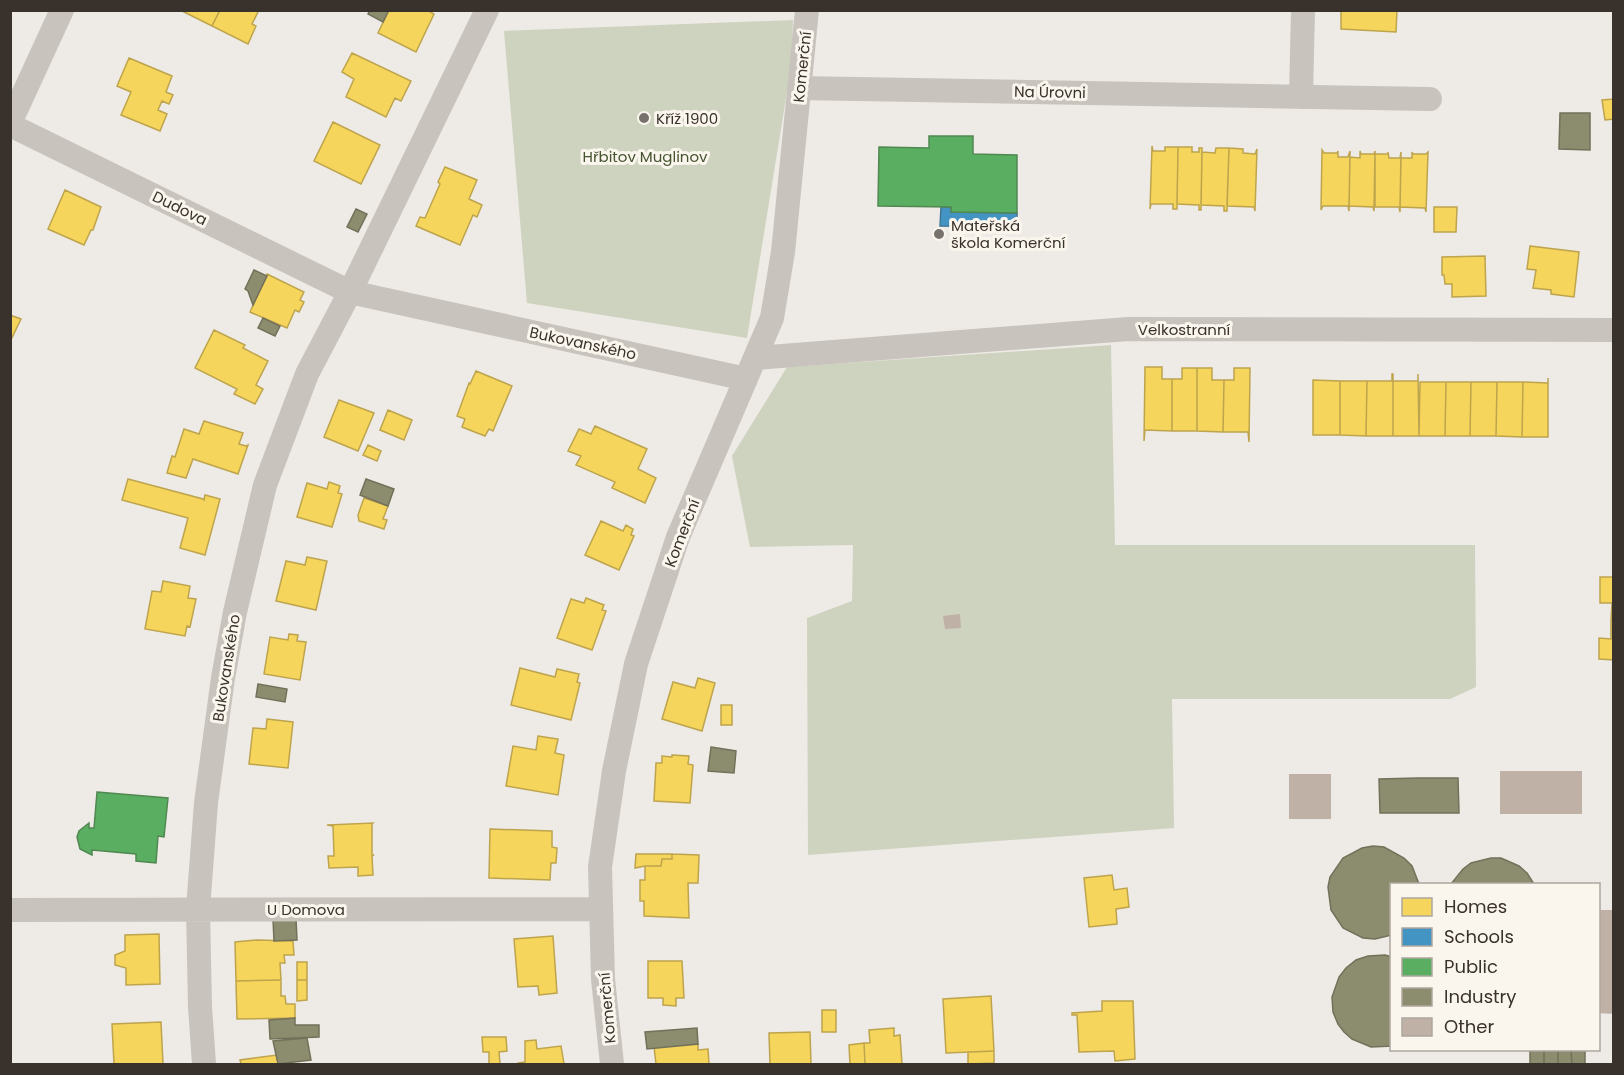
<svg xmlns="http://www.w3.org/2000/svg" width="1624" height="1075" viewBox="0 0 1624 1075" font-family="Poppins,sans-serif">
	<rect width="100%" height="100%" fill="#eeeae5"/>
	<!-- green -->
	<path fill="#ced3c0" d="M793,20L792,49L786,98L747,338L527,303L504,31Z
		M1111,345L1115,545H1475L1476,687L1450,699H1172L1174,828L808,855L807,618L852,601L853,545L750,547L732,456L787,367Z"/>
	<!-- homes -->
	<path fill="#f6d55c" stroke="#bda44d" stroke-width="1.5" d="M180,10H220L212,26Z
		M220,10H259L252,24L256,26L248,44L212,26Z
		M389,10H427L434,14L416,52L378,33Z
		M1341,10H1397L1396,32L1341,29Z
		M352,53L411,81L401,101L395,98L386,117L346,97L354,79L342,72Z
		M129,58L172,76L166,92L173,95L169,104L162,101L158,110L167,114L160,131L121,115L131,92L117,86Z
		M1614,99V119L1605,120L1602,100Z
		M333,122L380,145L361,184L314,161Z
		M1152,146L1153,151H1165V147H1178L1177,209H1173V204H1151L1150,209Z
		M1178,147H1192V152H1199V148H1202L1201,210H1199V205L1177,204Z
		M1216,148H1229L1227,211H1224V206L1201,205L1202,152L1215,153Z
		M1229,148L1243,149V153L1255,154L1257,149L1255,211L1254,207L1227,206Z
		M1322,150L1324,153H1337L1338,151V157H1348L1350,151L1349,211L1348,206H1323L1321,210Z
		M1360,151L1361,154H1374L1375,151L1374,211L1373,207L1349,206L1350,157L1360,158Z
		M1388,152L1389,158H1400L1401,152L1400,212L1399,207H1375V154H1388Z
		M1412,152L1413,154H1426L1428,152L1426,212L1425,208L1400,207L1401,158H1412Z
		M445,167L477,180L469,199L482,205L477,217L473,215L460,245L416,226L420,217L425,218L440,184L438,182Z
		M65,190L101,207L93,230H91L84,245L48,229Z
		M1434,207H1457L1456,232H1434Z
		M1530,246L1579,252L1574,297L1551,294V290L1533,288L1536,270L1527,269Z
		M1485,256L1486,296L1452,297V284H1445L1444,275H1442V257Z
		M267,274L304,292L300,300L304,302L299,312L295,310L287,328L250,312Z
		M10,315L21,319L10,342Z
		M214,330L245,345L243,348L268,361L256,385L263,389L255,404L234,394L237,389L195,368Z
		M1145,367H1162V379H1172V431L1145,430L1144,441Z
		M1182,368H1197V431H1172V379H1182Z
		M1197,368H1212V380H1224L1223,432L1197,431Z
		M1234,368H1250L1249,442L1248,432H1223L1224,380H1234Z
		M476,371L512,386L493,431L489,429L485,436L462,427L465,419L457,416L469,383L470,384Z
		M1392,374H1393V436H1366L1367,381H1392Z
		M1418,374L1419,436H1393V381H1418Z
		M1548,378V437H1522L1523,382L1548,383Z
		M1313,380L1340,381V435H1313Z
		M1340,381H1367L1366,436L1340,435Z
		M1420,382H1446L1445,436H1419Z
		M1446,382H1471L1470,436H1445Z
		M1471,382H1497L1496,436H1470Z
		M1497,382H1523L1522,437L1496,436Z
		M339,400L374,413L358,451L324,437Z
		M388,410L412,420L404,440L380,430Z
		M204,421L243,433L239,444L246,446L248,445L238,474L193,459L186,478L167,473L172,456L175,457L184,429L199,434Z
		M595,426L647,449L638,469L656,478L645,503L612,488L615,482L576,465L581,456L568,451L579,429L591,434Z
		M368,445L381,451L377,461L363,455Z
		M128,479L203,499L204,500L205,495L220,499L205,555L180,548L188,518L122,500Z
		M329,482L340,486L338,493L342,494L332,527L297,517L307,483L327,489Z
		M364,498L388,506L383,519L387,520L384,529L359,521L358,515Z
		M601,521L623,531L626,525L633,529L631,535L634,536L619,570L585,555Z
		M307,557L327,561L316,610L276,601L286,561L305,565Z
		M1600,577H1614V620H1611L1612,603H1600Z
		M163,581L190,586L188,598L196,599L190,627L187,626L185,636L145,629L152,591L161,592Z
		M586,598L604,605L602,610L606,611L592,650L557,638L571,599L584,603Z
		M1611,620H1614V660L1599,659V638L1611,639Z
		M289,634L298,635L297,641L306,642L300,680L264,674L270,637L288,640Z
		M520,668L555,677L557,669L579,674L577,682L580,683L571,720L511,705Z
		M698,678L715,683L702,731L662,719L673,682L695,688Z
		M721,705H732V725H721Z
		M267,719L293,722L288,768L249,764L253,728L266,729Z
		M538,736L558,739L555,753L564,755L558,795L506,786L513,746L536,750Z
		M672,755L689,756L688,764L693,765L690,803L654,801L656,763H662V756L672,757Z
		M373,823L372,824V855H374L372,856L373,875L358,876V867L329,868L328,856H334L333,826L327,825Z
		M490,829L552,831V847L557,848L556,863H551L550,880L489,878Z
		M636,854H672V859H662L661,866H645L635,868Z
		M672,854L699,855L698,883H688L689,918L644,916V901H640V880H645V866H661L662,859H672Z
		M1112,875L1114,890L1127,888L1129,907L1116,909L1117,924L1089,927L1084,878Z
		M159,934L160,984L126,985V968L115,965V955L125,951V935Z
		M553,936L557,993L539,995L538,986L518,987L514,939Z
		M257,940L293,941L294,955H284L285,963H280L281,980L236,981L235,942Z
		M648,961H682L684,998H676V1006L663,1005V998H648Z
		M297,962H307V980H297Z
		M281,980V996H285L286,1004H295V1018L237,1019L236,981Z
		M297,980H307V1000L297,1001Z
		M991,996L994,1051L946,1053L943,999Z
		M1102,1001H1133L1135,1059L1115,1061L1114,1051L1079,1052L1077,1015H1072V1013L1102,1011Z
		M822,1010H836V1032H822Z
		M161,1022L163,1064H114L112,1024Z
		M894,1028V1036L900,1035L902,1064H865L864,1043H870L869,1030Z
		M810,1032L811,1064H770L769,1033Z
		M482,1037H506L507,1051L499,1052L500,1064H489V1052H483Z
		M536,1040L537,1049L561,1046L564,1064H518V1063L525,1062V1041Z
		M864,1043L865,1064H850L849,1045Z
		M698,1044V1050L708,1049L709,1064H656L654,1047Z
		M994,1051V1063L968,1064V1052Z
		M277,1055L278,1064H241L240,1060Z"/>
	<!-- schools -->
	<path fill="#4393c3" stroke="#407695" stroke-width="1.5" d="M941,207H951V212L1017,213V227L940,226Z"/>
	<!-- public -->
	<path fill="#5aae61" stroke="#508851" stroke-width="1.5" d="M929,136H973V154L1017,155V213L951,212V207L878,206L879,147L929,148Z
		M97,792L168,798L164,837L158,836L156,863L136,861V854L92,850V855L80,849L77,837L79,831L89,823V828H94Z"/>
	<!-- industry -->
	<path fill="#8c8c6e" stroke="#73715a" stroke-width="1.5" d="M370,10H389L383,22L368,14Z
		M1560,113H1590V150L1559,149Z
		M356,209L367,214L358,232L347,227Z
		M254,270L267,276L253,305L248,291L245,289Z
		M263,318L280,326L275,336L258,328Z
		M366,479L394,489L388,506L360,495Z
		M258,684L287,689L285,702L256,697Z
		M711,747L736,751L734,773L708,771Z
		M1418,778H1458L1459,813H1380L1379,779Z
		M1373,846L1384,847L1404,858L1412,866L1419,884H1392V935L1375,939L1363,938L1343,928L1331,910L1328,887L1330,877L1343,858L1362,848Z
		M1491,858H1501L1519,866L1527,873L1534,884H1451L1463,869L1471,863Z
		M296,918L297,940L274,941L273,919Z
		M1385,955L1392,957V1046L1371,1047L1352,1039L1344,1032L1338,1024L1333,1012L1332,997L1339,977L1346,968L1356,960L1368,956Z
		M295,1018V1025H319V1037L270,1039L269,1020Z
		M697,1028L698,1044L647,1049L645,1032Z
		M307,1038L311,1060L278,1064L273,1041Z
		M1530,1050H1544V1064H1530Z
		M1544,1050H1558V1064H1544Z
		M1558,1050H1571L1572,1064H1558Z
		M1571,1050H1585V1064H1572Z"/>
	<!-- building -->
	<path fill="#c0b1a7" d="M960,614L961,628L945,629L943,616Z
		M1500,771H1582V814H1500Z
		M1289,774H1331V819H1289Z
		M1598,910H1614V1014L1598,1013Z"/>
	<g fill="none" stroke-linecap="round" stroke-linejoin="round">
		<!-- street -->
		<path stroke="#c8c3bd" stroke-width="24" d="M799,88L1430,99
			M1301,97L1303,10
			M10,123L62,10
			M10,125L350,292L746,379
			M755,358L1128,329L1614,330
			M10,910L601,909
			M204,1064L200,1007L198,909L206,803L223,678L235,612L265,485L307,374L350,292L487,10
			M612,1064L603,979L600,867L614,771L636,664L678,537L772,318L783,252L807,10"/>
	</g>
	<!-- markers -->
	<g fill="#78726c" stroke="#faf5ed" stroke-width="2">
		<circle cx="644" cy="118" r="6"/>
		<circle cx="939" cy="234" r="6"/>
	</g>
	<g text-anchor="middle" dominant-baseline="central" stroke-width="6" stroke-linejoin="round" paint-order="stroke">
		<!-- street labels -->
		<g font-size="15" fill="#39312b" stroke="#faf5ed">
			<text transform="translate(802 67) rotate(-84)">Komerční</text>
			<text transform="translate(1050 92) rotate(1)">Na Úrovni</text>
			<text transform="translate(180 208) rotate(26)">Dudova</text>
			<text x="1184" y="329">Velkostranní</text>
			<text transform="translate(583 343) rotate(12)">Bukovanského</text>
			<text transform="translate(682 533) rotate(-69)">Komerční</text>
			<text transform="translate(226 668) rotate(-81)">Bukovanského</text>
			<text x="306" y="909">U Domova</text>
			<text transform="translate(607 1008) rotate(-95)">Komerční</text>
		</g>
		<!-- poi labels -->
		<g font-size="15" fill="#39312b" stroke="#faf5ed" text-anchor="start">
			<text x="656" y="118">Kříž 1900</text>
			<text x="951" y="225">Mateřská<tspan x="951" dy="17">škola Komerční</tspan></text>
		</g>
		<!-- park labels -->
		<g font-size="15" fill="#455530" stroke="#faf5ed">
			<text x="645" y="156">Hřbitov Muglinov</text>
		</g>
	</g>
	<!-- border -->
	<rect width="1624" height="1075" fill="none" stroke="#39312b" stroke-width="24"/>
	<!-- legend -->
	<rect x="1390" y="883" width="210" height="168" fill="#faf5ed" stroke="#ada79f" stroke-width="1.5"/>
	<rect x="1402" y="898" width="30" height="18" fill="#f6d55c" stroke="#ada79f" stroke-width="1.5"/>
	<text x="1444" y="913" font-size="18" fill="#39312b">Homes</text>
	<rect x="1402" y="928" width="30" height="18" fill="#4393c3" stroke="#ada79f" stroke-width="1.5"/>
	<text x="1444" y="943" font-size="18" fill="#39312b">Schools</text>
	<rect x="1402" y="958" width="30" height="18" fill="#5aae61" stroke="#ada79f" stroke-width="1.5"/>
	<text x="1444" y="973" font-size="18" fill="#39312b">Public</text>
	<rect x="1402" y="988" width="30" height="18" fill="#8c8c6e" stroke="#ada79f" stroke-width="1.5"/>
	<text x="1444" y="1003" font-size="18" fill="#39312b">Industry</text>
	<rect x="1402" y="1018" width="30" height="18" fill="#c0b1a7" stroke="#ada79f" stroke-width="1.5"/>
	<text x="1444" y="1033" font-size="18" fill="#39312b">Other</text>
</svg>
